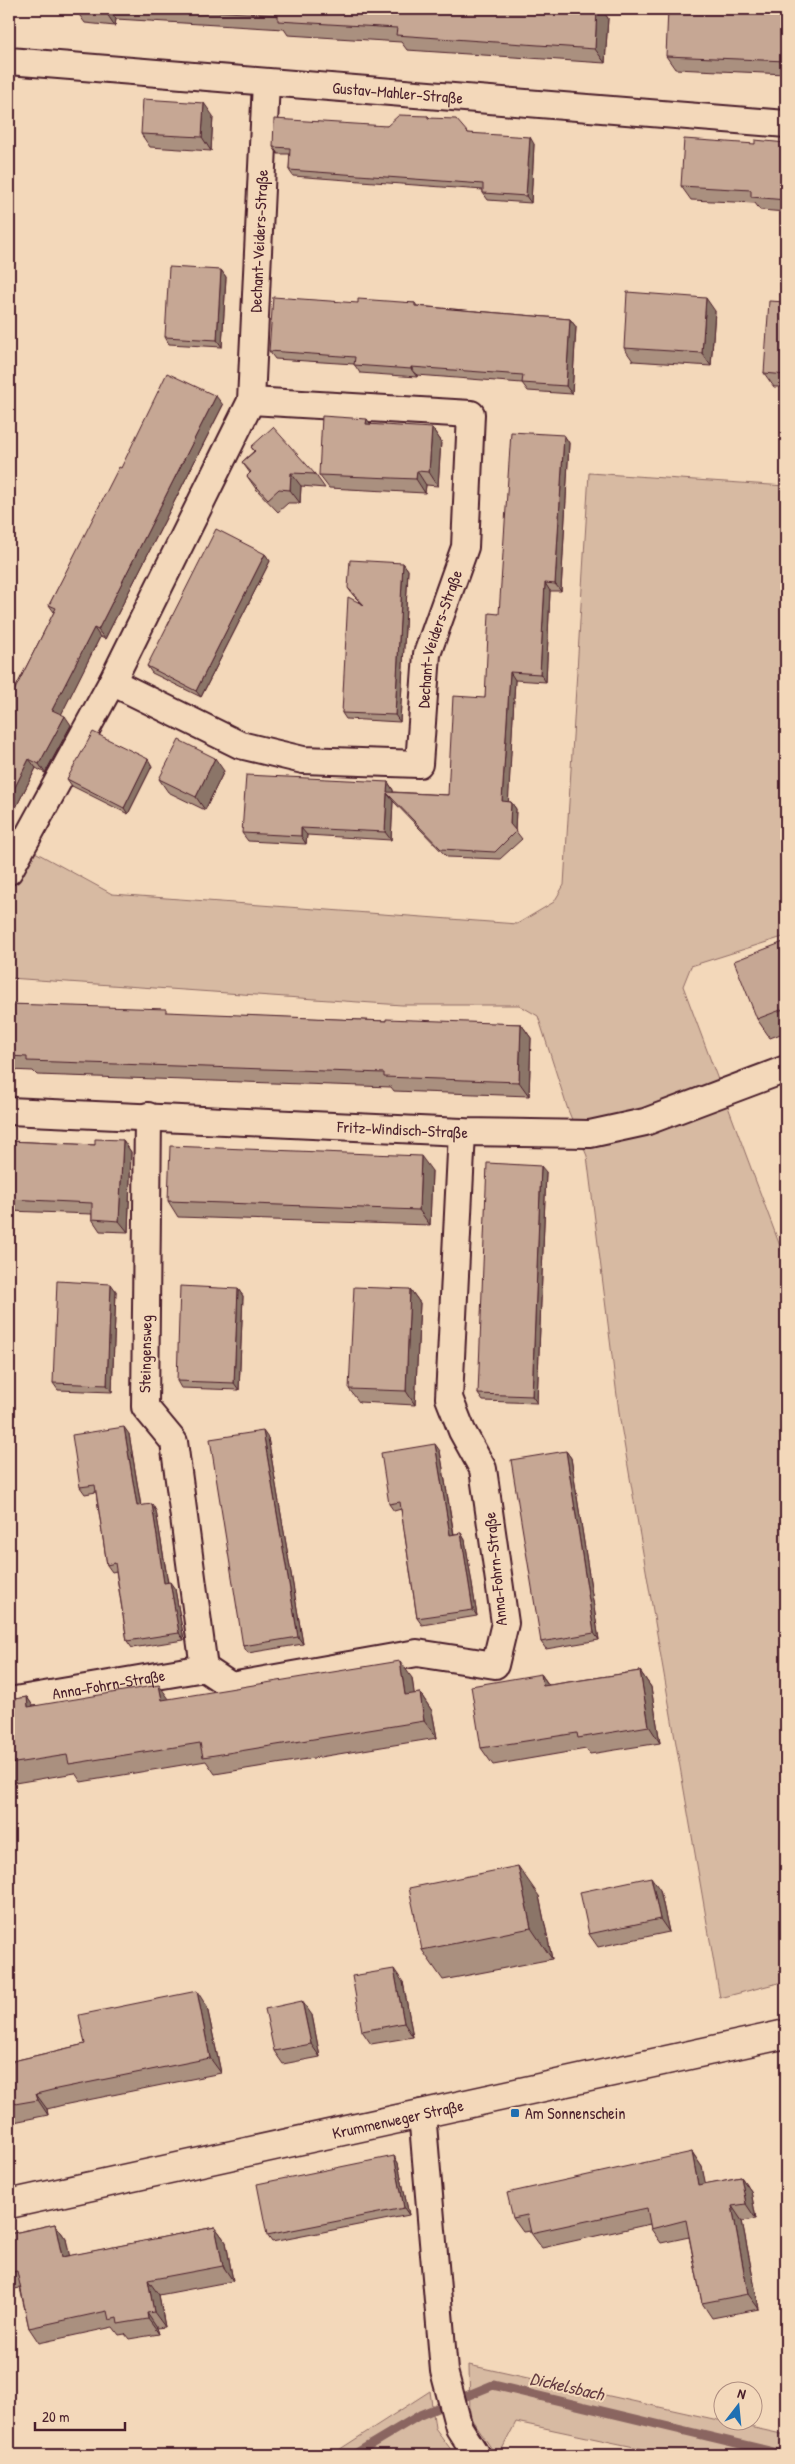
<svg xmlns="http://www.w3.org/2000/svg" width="795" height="2464" viewBox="0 0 795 2464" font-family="'Patrick Hand',sans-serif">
	<rect width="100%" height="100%" fill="#f3d8ba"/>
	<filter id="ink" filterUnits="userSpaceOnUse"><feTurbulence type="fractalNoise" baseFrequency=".02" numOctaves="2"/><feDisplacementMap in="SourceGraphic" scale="10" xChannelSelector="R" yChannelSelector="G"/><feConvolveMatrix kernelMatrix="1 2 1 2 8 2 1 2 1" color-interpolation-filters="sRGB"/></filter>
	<g filter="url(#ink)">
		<!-- green -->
		<path fill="#d7baa2" stroke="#906c66" d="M589,473L786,486V936L691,966L683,986L786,1262V1981L720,1998L620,1420L587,1156L568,1110L538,1016L519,1005H402L9,978V844L35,852L112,894L517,924L554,902L564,885Z
			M469,2365L786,2435V2455H672L516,2422L499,2455H496L470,2417Z
			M430,2391L435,2428L455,2455H331Z"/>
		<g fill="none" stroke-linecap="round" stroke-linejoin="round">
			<!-- stream -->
			<path stroke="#8a6561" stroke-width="9" d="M353,2455L420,2415L493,2385L786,2455"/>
			<!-- street casing -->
			<g stroke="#4a1f2b" stroke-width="30">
				<g id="street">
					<path id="s1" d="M9,61L786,124"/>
					<path id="s2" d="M112,682L240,745L303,760L419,764L427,654L465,547L471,414L251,401"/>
					<path id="s3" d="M9,871L112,682L251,401L266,82"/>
					<path id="s4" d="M9,1111L462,1132L590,1134L645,1122L786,1069"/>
					<path d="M148,1116L145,1407L174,1442L204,1668"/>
					<path id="s5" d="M9,1701L204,1668L231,1686L417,1653L495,1665L505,1623L483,1469L462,1431L449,1398L462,1132"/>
					<path d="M422,2113L444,2371L459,2428L476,2455"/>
				</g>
			</g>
			<!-- secondary casing -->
			<g stroke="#4a1f2b" stroke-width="31">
				<g id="secondary">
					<path id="s6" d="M9,2204L786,2034"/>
				</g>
			</g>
			<!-- street -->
			<use href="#street" stroke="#f3d8ba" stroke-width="26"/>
			<!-- secondary -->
			<use href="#secondary" stroke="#f3d8ba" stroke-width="28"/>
		</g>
		<!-- wall -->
		<path fill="#aa907f" stroke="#4a1f2b" d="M75,9H601L608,18L605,63L407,50L401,42L288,35L284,29L116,19L115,26L85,23Z
			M726,12L786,16V74L675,69L666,56Z
			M213,116L211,151L150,147L141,134Z
			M428,116L430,118L468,133L534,144L531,203L488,200L483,193V190L293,176L289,170L290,154H278L273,147L387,126Z
			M786,143V212L760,210L755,203L691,200L681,186L755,144Z
			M221,270L226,277L222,347L169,344L165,337Z
			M786,302V387H774L764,373Z
			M358,303H415L417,306L570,319L576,327L572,394L528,391L522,383L417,375V377L360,373L354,364L275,359L269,351Z
			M715,311L711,366L633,361L624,348Z
			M223,405L105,639L100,637L61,714L71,725L45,773L36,768L9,821V699H10L54,612L49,605L121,468Z
			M432,428L441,441L438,486L426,485L425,493L329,488L319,475Z
			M564,435L569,443L561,591H550L546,682L515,680L508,802H511L516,809L515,830L522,839L500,859L447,857L393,801L391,840L307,835L306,844L248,841L242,833L388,782L393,790V792L448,795L485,698L499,614Z
			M251,447L315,474L325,488L301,486L300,503H288L278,512L256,489L247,476L250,473L242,462L254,451Z
			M265,554L270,561L201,697L152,673L147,666Z
			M403,563L408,570L400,722L346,719L342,713L362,604L353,595L348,588Z
			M152,766L128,814L72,786L67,779Z
			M224,771L205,810L168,792L159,779Z
			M786,941V1032L770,1038L757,1019Z
			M9,1004L169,1013L386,1021L521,1024L531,1038L529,1096L394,1091L391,1087L37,1075L33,1071L9,1070Z
			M123,1140L131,1152L128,1232L100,1231L92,1219V1214L9,1211V1141L95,1145Z
			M432,1171L430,1225L178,1217L168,1201Z
			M546,1172L537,1403L483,1401L478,1394Z
			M238,1289L243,1296L239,1390L181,1388L177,1381Z
			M410,1289L420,1303L415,1405L359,1402L349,1389Z
			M116,1291L112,1392L58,1390L53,1383Z
			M129,1434L141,1506L152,1504L156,1511L168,1582L175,1589L184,1640L132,1648L127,1641L116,1571L112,1572L107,1565L96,1492L85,1494L80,1487Z
			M268,1438L303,1644L248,1653L243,1646Z
			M440,1451L454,1534L461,1533L465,1540L477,1616L422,1625L417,1618L401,1509L394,1511L389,1504Z
			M566,1451L571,1458L599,1640L546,1649L541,1642Z
			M640,1671L651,1687L660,1743L590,1754L586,1749L493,1765L481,1748L541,1674L549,1685Z
			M412,1678L414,1694L420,1693L432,1711L437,1738L215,1774L206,1761L81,1782L75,1773L9,1784V1700L27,1697L33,1706L169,1699Z
			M660,1890L669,1932L598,1947L589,1934Z
			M539,1896L552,1959L443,1980L422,1950Z
			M403,1982L413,2037L371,2044L362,2031Z
			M207,2007L221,2073L63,2105L47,2109L48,2115L9,2123V2062L85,2044Z
			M312,2015L320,2057L283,2064L274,2051Z
			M692,2152L702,2167L705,2184L741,2177L751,2191L756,2219L742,2221L759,2309L712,2318L702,2303L689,2237L661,2243L651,2229L650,2224L542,2248L531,2233V2231L523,2232L513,2218Z
			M394,2156L398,2163L409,2215L272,2242L267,2235Z
			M55,2224L66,2239L69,2256L215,2227L226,2242L233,2281L159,2295L165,2327L157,2328L159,2334L129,2339L125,2334L119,2335L113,2327L39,2343L29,2328L20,2288L9,2290V2234Z"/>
		<!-- shaded-wall -->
		<path fill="#8b7568" stroke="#4a1f2b" d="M105,9H108L116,19L115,26L105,11Z
			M597,9H601L608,18L605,63L595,49Z
			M720,9H724L729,17L720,12Z
			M204,103L213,116L211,151L202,137Z
			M530,137L534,144L531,203L526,196Z
			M221,270L226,277L222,347L217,340Z
			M706,298L715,311L711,366L702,353Z
			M570,319L576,327L572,394L566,386Z
			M411,367L417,375V377L411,369Z
			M216,396L223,405L105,639L98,630Z
			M367,419L376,432L366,424Z
			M432,428L441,441L438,486L429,472Z
			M564,435L569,443L561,591L555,584Z
			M417,471L426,485L425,493L416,479Z
			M291,473L301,486L300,503L290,490Z
			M265,554L270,561L201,697L196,691Z
			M403,563L408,570L400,722L395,715Z
			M545,583L550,591L546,682L540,674Z
			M94,628L100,637L59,719L52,710Z
			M510,672L515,680L508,809L502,801Z
			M65,716L71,725L45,773L39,764Z
			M215,758L224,771L205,810L196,797Z
			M29,759L36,768L9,821V799Z
			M148,759L152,766L128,814L124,808Z
			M388,782L393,790V799L387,792Z
			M387,793L393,801L391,840L385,832Z
			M511,802L516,809L515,832L510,824Z
			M301,828L307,835L306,844L301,836Z
			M521,1024L531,1038L529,1096L519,1082Z
			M123,1140L131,1152L128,1232L119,1221Z
			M421,1156L432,1171L430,1225L419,1210Z
			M541,1166L546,1172L537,1403L532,1396Z
			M111,1284L116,1291L112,1392L107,1385Z
			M238,1289L243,1296L239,1390L234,1383Z
			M410,1289L420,1303L415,1405L406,1391Z
			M124,1427L129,1434L142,1513L137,1506Z
			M263,1431L268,1438L303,1644L298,1637Z
			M435,1444L440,1451L455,1542L450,1535Z
			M566,1451L571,1458L599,1640L594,1633Z
			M152,1504L156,1511L169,1590L164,1583Z
			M461,1533L465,1540L477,1616L473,1610Z
			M170,1582L175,1589L184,1640L179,1633Z
			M400,1661L412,1678L417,1713L405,1695Z
			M640,1671L651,1687L660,1743L649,1726Z
			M541,1674L552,1690L543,1686Z
			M159,1685L172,1703L162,1700Z
			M420,1693L432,1711L437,1738L424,1721Z
			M27,1697L39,1715L28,1707Z
			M518,1866L539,1896L552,1959L531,1928Z
			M651,1877L660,1890L669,1932L660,1919Z
			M394,1969L403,1982L413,2037L404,2023Z
			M197,1991L207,2007L221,2073L210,2058Z
			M302,2001L312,2015L320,2057L311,2044Z
			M36,2094L47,2109L48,2115L38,2100Z
			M692,2152L702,2167L709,2200L698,2185Z
			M394,2156L398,2163L409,2215L404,2208Z
			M741,2177L751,2191L756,2219L746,2204Z
			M732,2206L742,2221L759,2309L748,2294Z
			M55,2224L66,2239L73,2272L62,2257Z
			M215,2227L226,2242L233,2281L223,2266Z
			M148,2280L159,2295L165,2327L154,2312Z
			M147,2313L157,2328L159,2334L148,2319Z"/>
		<!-- building -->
		<path fill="#c6a794" stroke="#4a1f2b" d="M75,9H105V11Z
			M176,9H597L595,49L396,35L397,28L278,21V15Z
			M668,9H720V12L786,16V61L666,56Z
			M143,99L204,103L202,137L141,134Z
			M399,115L428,116V118L456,119L468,133L530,137L526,196L483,193V184L289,170L290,148L273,147L274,119L387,126Z
			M684,139L755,144V140L786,143V200L751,197V190L681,186Z
			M169,267L221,270L217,340L165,337Z
			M627,292L706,298L702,353L624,348Z
			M273,297L358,303V299L415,303V306L570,319L566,386L522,383L523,375L411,367V369L354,365L355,357L269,351Z
			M769,301L786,302V375L764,373Z
			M167,373L216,396L98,630L94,628L52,710L65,716L39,764L29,759L9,799V699H10L56,608L49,605L119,467L121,468Z
			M322,416L367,419L366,424L432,428L429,472L417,471L416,479L319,475Z
			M273,427L315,474L291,473L290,490L279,489L268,499L247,476L251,472L242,462L255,451L251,447Z
			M511,432L564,435L555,584L545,583L540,674L510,672L502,801L511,802L510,824L516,831L495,852L441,849L387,793L385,832L301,828V836L242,833L246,775L388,782L387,792L448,795L453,696L485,698L489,613L499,614Z
			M216,529L265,554L196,691L147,666Z
			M350,560L403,563L395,715L342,713L348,597L364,605L348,588Z
			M93,732L148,759L124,808L67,779Z
			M179,740L215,758L196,797L159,779Z
			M786,941V1008L757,1019L734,961Z
			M9,1004L166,1009V1012L386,1021V1019L521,1024L519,1082L384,1077V1073L27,1061V1057L9,1056Z
			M95,1139L123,1140L119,1221L92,1219V1203L9,1199V1141L95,1145Z
			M170,1146L421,1156L419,1210L168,1201Z
			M487,1163L541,1166L532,1396L478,1394Z
			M57,1281L111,1284L107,1385L53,1383Z
			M180,1286L238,1289L234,1383L177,1381Z
			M354,1287L410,1289L406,1391L349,1389Z
			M124,1427L137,1506L152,1504L164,1583L170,1582L179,1633L127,1641L115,1563L107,1565L95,1485L80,1487L72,1435Z
			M263,1431L298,1637L243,1646L210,1439Z
			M435,1444L450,1535L461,1533L473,1610L417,1618L400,1502L389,1504L381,1453Z
			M566,1451L594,1633L541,1642L511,1460Z
			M400,1661L405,1695L420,1693L424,1721L203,1757L200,1743L69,1764L67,1755L9,1764V1700L27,1697L28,1707L159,1685L162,1700Z
			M640,1671L649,1726L578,1738L577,1733L481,1748L471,1686L541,1674L543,1686Z
			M518,1866L531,1928L422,1950L409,1888Z
			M651,1877L660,1919L589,1934L580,1892Z
			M394,1969L404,2023L362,2031L352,1976Z
			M197,1991L210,2058L52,2090L36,2094L38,2100L9,2105V2062L85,2044L79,2015Z
			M302,2001L311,2044L274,2051L265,2009Z
			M692,2152L698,2185L741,2177L746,2204L732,2206L748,2294L702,2303L686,2220L651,2229L647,2208L531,2233L527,2215L513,2218L507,2193Z
			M394,2156L404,2208L267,2235L257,2184Z
			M55,2224L62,2257L215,2227L223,2266L148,2280L154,2312L147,2313L148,2319L118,2324L117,2318L109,2320L107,2311L29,2328L17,2271L9,2273V2234Z"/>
	</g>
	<!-- markers -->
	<rect fill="#1f6fb2" stroke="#f3d8ba" stroke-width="2" x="510" y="2108" width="10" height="10" rx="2.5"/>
	<g text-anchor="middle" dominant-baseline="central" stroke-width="4" stroke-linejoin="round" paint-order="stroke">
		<!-- street labels -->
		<g font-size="16" fill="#4a1f2b" stroke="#f3d8ba">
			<text stroke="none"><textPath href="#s1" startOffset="390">Gustav-Mahler-Straße</textPath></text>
			<text stroke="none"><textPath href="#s3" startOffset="689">Dechant-Veiders-Straße</textPath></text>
			<text stroke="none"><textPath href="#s2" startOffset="451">Dechant-Veiders-Straße</textPath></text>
			<text stroke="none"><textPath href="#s4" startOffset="394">Fritz-Windisch-Straße</textPath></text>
			<text transform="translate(145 1354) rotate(-89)">Steingensweg</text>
			<text transform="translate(495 1569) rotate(-96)">Anna-Fohrn-Straße</text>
			<text stroke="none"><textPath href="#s5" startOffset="101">Anna-Fohrn-Straße</textPath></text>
			<text stroke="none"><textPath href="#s6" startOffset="398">Krummenweger Straße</textPath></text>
		</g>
		<!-- poi labels -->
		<g font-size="16" fill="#4a1f2b" stroke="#f3d8ba" text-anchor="start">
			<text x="525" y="2113">Am Sonnenschein</text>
		</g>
		<!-- water labels -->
		<g font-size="18" font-style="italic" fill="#653c42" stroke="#f3d8ba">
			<text transform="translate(567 2386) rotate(13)">Dickelsbach</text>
		</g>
	</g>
	<!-- margin -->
	<rect width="795" height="2464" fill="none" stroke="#f3d8ba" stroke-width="30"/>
	<rect x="15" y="15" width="765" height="2434" fill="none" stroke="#4a1f2b" stroke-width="2" filter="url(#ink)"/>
	<!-- north arrow -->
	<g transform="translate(738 2406) rotate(16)"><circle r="24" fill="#f3d8ba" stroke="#af8e81"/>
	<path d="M0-4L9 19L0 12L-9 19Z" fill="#1f6fb2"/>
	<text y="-8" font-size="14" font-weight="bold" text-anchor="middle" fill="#4a1f2b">N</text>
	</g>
	<!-- scale -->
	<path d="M35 2422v8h90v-8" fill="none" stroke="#4a1f2b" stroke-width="2.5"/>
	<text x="42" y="2422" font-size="15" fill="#4a1f2b" stroke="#f3d8ba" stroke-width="4" paint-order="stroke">20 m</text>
</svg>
